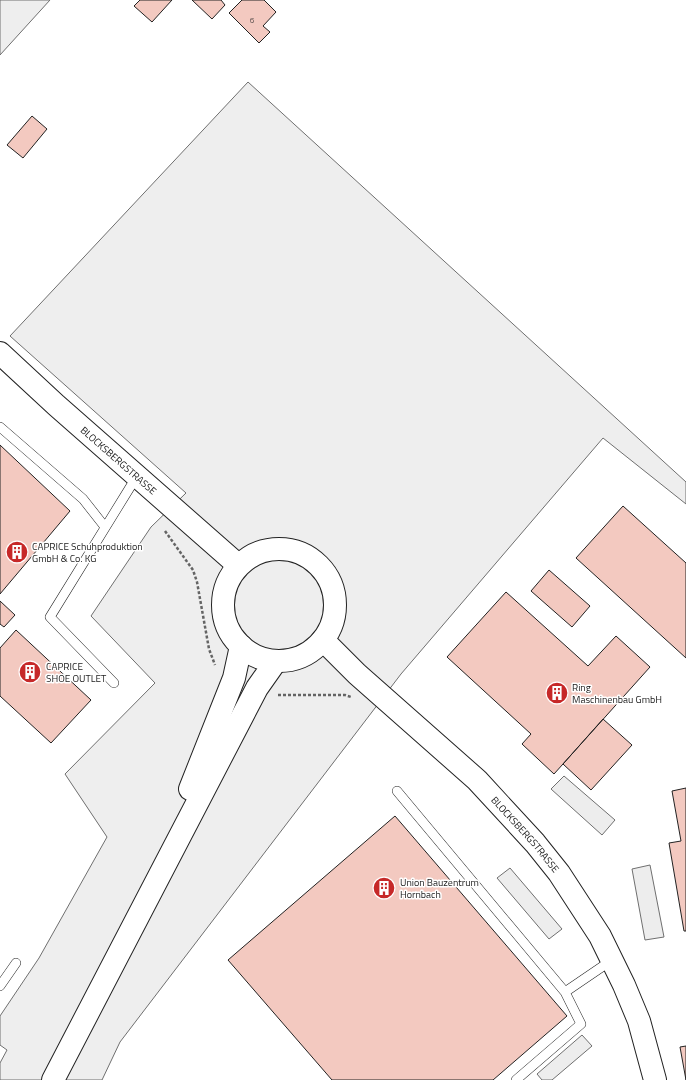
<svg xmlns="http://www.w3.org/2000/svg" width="686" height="1080" viewBox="0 0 686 1080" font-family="'Titillium Web',sans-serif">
	<rect width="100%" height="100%" fill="#fff"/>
	<!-- green -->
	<path fill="#eee" stroke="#6f6f6f" d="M0,0H50L0,55Z
		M248,82L686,482V504L603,438L401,674L120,1042L102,1080H0V1063L7,1050L0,1045V1016L39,958L107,837L65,774L155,683L91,616L151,527L186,493L10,336Z"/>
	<!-- parking -->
	<path fill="#ededed" stroke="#6f6f6f" d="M564,776L615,820L602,835L551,789Z
		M650,865L664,937L645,940L632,869Z
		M510,868L562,929L549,939L497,878Z
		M582,1035L592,1046L552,1080H542L537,1074Z"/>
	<!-- building -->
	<path fill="#f3c9c0" stroke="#222" d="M140,0H172L152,22L134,6Z
		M192,0H221L225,5L212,19Z
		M242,0H264L276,12L263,26L270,32L259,43L229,13Z
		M32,116L47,129L23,158L7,145Z
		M0,445L70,511L0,594Z
		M623,506L686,563V658L576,558Z
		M549,570L590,606L572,627L531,591Z
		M506,592L588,666L616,636L650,667L554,774L522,744L531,734L447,657Z
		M0,601L15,615L4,627L0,624Z
		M16,630L91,700L51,743L0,696V648Z
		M603,719L632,745L591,790L563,764Z
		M686,788V931H684L669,843L681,841L672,791Z
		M395,816L567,1016L493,1080H332L228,960Z
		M686,1046V1080L680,1047Z"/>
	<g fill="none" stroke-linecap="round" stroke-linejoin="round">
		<!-- lane casing -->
		<g stroke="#222" stroke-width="10">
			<path id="lane" d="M0,427L83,499L105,527
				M114,683L50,617L137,476
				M397,791L565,992L612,960
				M0,986L16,963
				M516,1080L581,1024L565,992"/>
		</g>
		<!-- secondary casing -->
		<g stroke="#222" stroke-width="24">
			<g id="secondary">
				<path id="s1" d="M0,353L56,405L238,565"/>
				<circle cx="279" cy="605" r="56"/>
				<path id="s2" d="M323,640L357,674L477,780L535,843L559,873L600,936L624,985L639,1021L655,1080"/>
				<path d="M190,789L234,678L241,646"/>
				<path d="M53,1080L257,688L276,661"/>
			</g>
		</g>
		<!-- path -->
		<path stroke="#646464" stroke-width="2.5" stroke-dasharray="3 2" stroke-linecap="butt" d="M165,531L193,570L197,582L209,649L215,665
			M278,695H345L351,697"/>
		<!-- lane -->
		<use href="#lane" stroke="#fff" stroke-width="9"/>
		<!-- secondary -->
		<use href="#secondary" stroke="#fff" stroke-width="22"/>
	</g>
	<!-- icons -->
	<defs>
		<g id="building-disc" transform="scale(1.15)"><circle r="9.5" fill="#c62828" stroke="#fff"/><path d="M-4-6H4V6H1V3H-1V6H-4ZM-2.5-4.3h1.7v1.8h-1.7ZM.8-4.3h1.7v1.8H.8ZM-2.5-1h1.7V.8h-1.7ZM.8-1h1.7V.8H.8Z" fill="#fff"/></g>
	</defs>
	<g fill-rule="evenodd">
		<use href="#building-disc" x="17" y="552"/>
		<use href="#building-disc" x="30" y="672"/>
		<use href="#building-disc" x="557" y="693"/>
		<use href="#building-disc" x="384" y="888"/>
	</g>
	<g text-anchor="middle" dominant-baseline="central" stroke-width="3" stroke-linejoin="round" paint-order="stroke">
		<!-- number labels -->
		<g font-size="8" fill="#564c4a">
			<text x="252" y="20">6</text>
		</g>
		<!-- street labels -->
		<g font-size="10" fill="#222" stroke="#fff">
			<text stroke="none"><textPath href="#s1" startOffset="160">BLOCKSBERGSTRASSE</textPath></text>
			<text stroke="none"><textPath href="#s2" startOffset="281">BLOCKSBERGSTRASSE</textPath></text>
		</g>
		<!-- poi labels -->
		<g font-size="10" fill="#222" stroke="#fff" text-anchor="start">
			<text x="32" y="546">CAPRICE Schuhproduktion<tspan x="32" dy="12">GmbH &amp; Co. KG</tspan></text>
			<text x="46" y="666">CAPRICE<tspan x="46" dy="12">SHOE OUTLET</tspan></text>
			<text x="572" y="687">Ring<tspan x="572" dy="12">Maschinenbau GmbH</tspan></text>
			<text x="400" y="882">Union Bauzentrum<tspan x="400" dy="12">Hornbach</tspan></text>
		</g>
	</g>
</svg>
